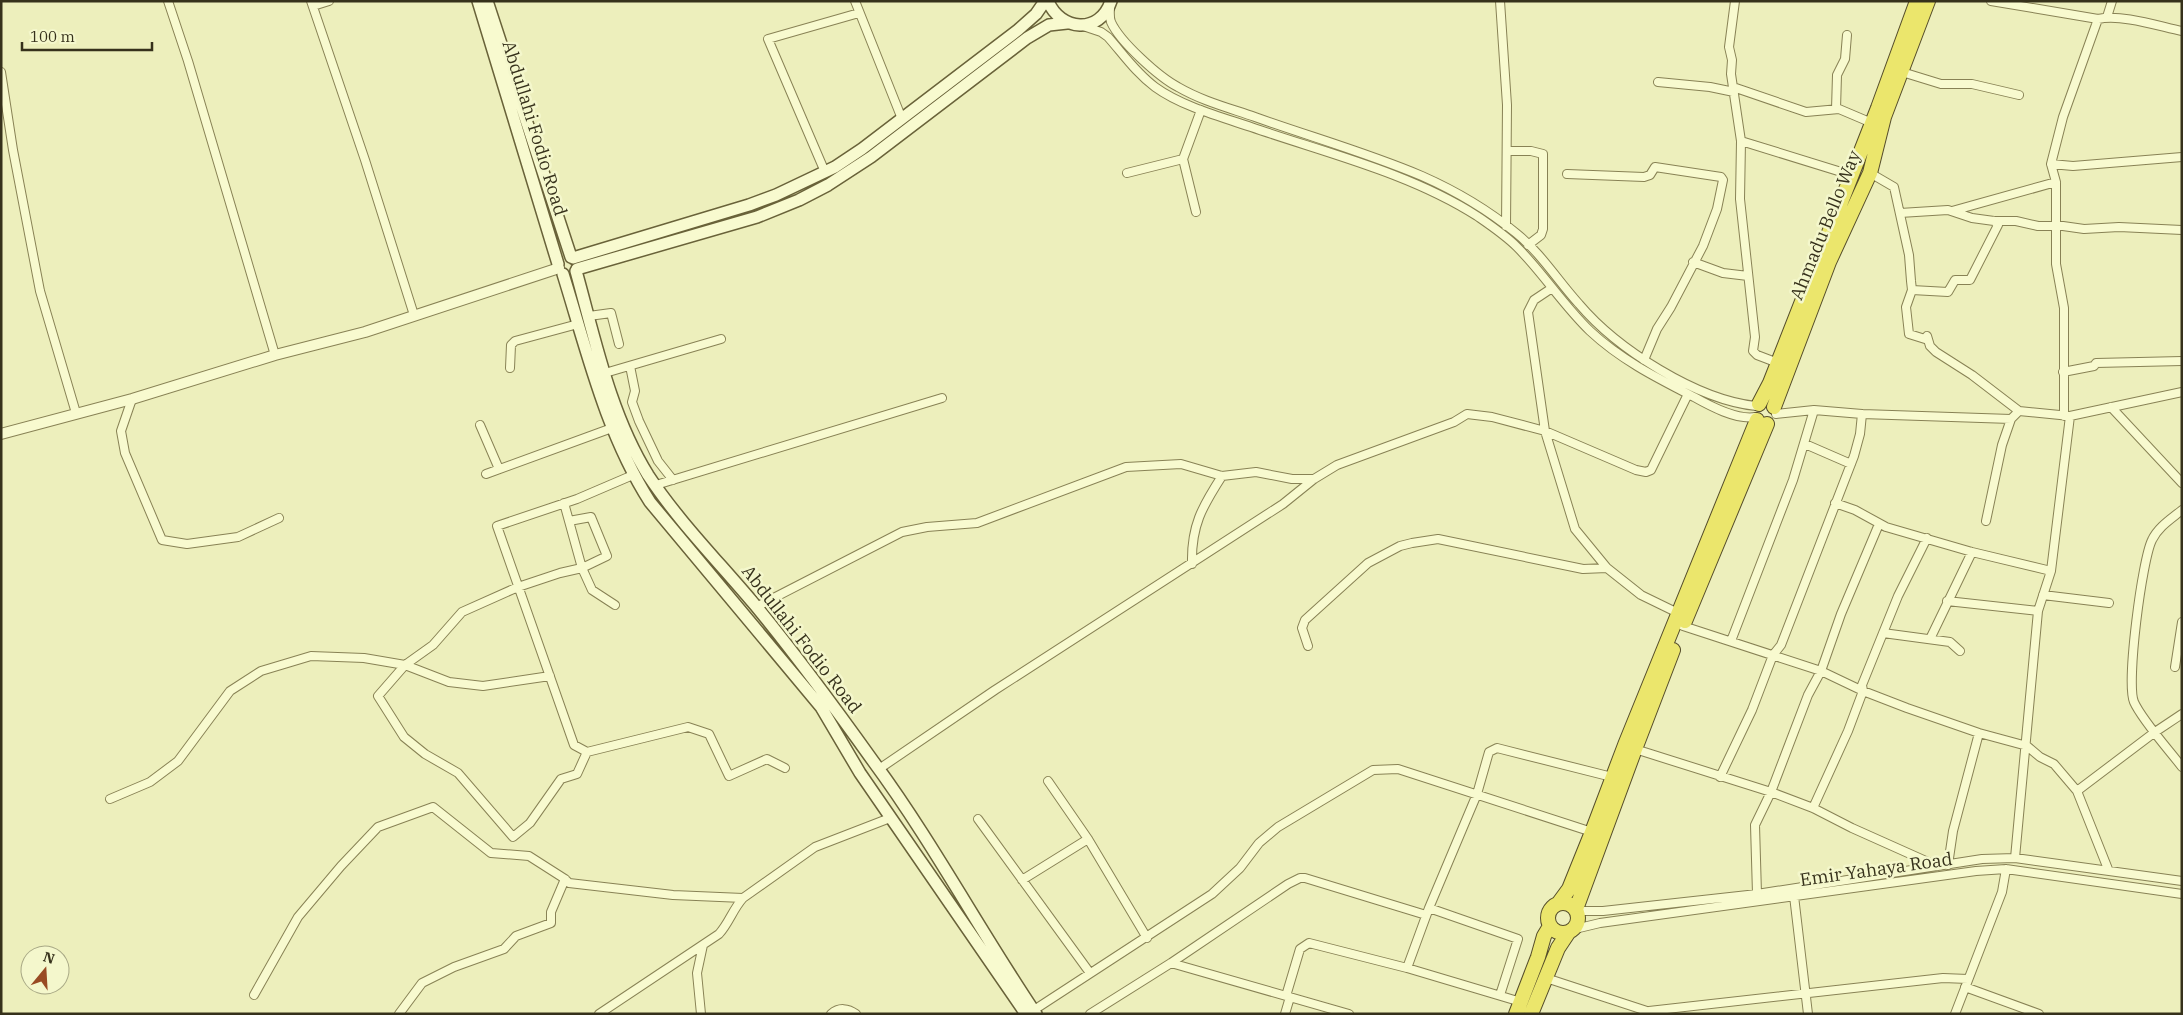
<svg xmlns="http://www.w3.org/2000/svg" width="2183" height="1015" viewBox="0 0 2183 1015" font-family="'IBM Plex Serif',serif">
	<rect width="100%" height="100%" fill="#edefbc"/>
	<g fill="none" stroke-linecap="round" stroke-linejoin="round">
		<!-- minor casing -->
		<g stroke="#888255" stroke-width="10">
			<path id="minor" d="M168,1L188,61L275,355
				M311,1L365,160L414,315
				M855,1L902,119
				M1500,1L1507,105L1506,226
				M1735,1L1729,47L1732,60L1731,74L1741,141L1740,199L1755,337L1753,351L1757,355L1778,363
				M1991,1L2098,19C2122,14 2158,26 2182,31
				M313,6L329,1
				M1110,6C1110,12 1109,17 1111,22C1120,42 1159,77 1178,87C1202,101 1229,108 1255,117C1311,137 1368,153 1422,176C1456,191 1488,210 1516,233C1541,253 1558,281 1579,304C1617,349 1697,400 1756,406
				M2107,17L2112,1
				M1083,26L1101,32L1108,37C1123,54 1136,73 1155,87C1181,106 1221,117 1251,127C1326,153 1410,173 1477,216C1490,225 1505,235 1517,247C1543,273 1563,305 1590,331C1621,360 1657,378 1694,397C1710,406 1736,420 1755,417
				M1,72L13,150L40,291L76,413
				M1902,72L1941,84H1972L2019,95
				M1658,82L1710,87L1734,92
				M1733,87L1806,112L1839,109L1872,123
				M1836,109L1837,75L1845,59L1847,35
				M1741,141L1851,175
				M1507,151H1531L1543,154V229L1541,235L1528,245
				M1183,159L1196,212
				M2051,164L2073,166L2182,157
				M825,172L768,39L859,13
				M1127,173L1183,159L1201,110
				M1870,173L1894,187L1909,255L1911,281L1912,290L1906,307L1909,334L1925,339L1927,336L1930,346L1936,352L1972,375L2019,411
				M1567,174L1644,177L1650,175L1655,167L1721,177L1723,180L1717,209L1703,246L1671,307L1657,329L1644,360
				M1952,211L2056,182
				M1900,213L1948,210L1972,218L1994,221H2016L2038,226H2063L2084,229L2119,227L2182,230
				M1693,262L1723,273L1748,276
				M1552,288L1534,300L1528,312L1545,431L1575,529L1607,568L1641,595L1678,613
				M1912,290L1948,292L1955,280H1970L1998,225L1994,221
				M589,316L611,313L619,344
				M630,366L635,391L632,402L639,421L658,461L673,480
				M510,368L511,345L515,341L578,324
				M2063,372L2094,366L2096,363L2182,361
				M605,373L721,339
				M132,399L121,431L125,453L162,540L187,544L238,537L279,518
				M2111,407L2182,483
				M1776,414L1814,410L1862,414L2011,419L2019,411L2070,416L2182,392
				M2064,416V308L2056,264V182L2051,164L2063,117L2098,19
				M480,425L499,469
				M1805,444L1851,464
				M486,474L612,428
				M633,475L577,499L497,526L574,745L587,752L688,727L709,734L729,776L767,759L785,768
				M656,485L942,398
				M564,503L582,568L560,573L518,587L462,612L433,645L405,665L378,696L404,737L425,754L458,773L513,837L530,823L561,779L577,774L587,752
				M1835,503L1855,510L1886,527L1972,552L2051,571
				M2182,510C2171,519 2158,527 2152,540C2142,560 2126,683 2134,702C2142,720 2169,750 2182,767
				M569,521L591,517L607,556L582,568L592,590L615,605
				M1986,521L2002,445L2011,419
				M1192,564C1191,526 1202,507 1222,476
				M2043,595L2109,603
				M1947,601L2038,611
				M756,607L902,532L927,527L977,523L1126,467L1181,464L1222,476L1256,472L1292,479H1314
				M1683,626L1821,671L1863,691L1907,708L1979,733L2027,746L2040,757L2054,764L2077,791L2108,869
				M1883,633L1950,642L1960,651
				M1930,639L1972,552
				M1731,641L1793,480L1814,410
				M1308,646L1302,628L1305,620L1368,563L1400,546L1412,543L1438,539L1583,569L1607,568
				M2175,667L2182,622
				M1635,749L1771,792L1813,808L1852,828L1937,866
				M879,769L995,690L1283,504L1314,479L1337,465L1454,422L1467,414L1492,417L1545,431L1636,470L1646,472L1651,470L1688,394
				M1720,777L1752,710L1773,655L1781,645L1854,456L1860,434L1862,414
				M1048,781L1088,839L1147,938
				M2077,791L2155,732L2182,714
				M110,799L150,782L178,761L230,691L261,671L311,656L364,658L405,665L449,682L483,686L550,676
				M1813,808L1848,731L1863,691L1862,685L1898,596L1927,538
				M978,819L1090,973
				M2015,858L2038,611L2051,571L2070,416
				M1948,865L1953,831L1979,733
				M1022,880L1088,839
				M1757,894L1755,825L1771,792L1808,695L1821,671L1841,614L1879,524
				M1794,896L1808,1014
				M1429,908L1518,939L1500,995
				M1577,911H1603L1757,894L1982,859L2015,858L2182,881
				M1575,929L1600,923L1976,871L2006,869L2182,894
				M1171,963L1349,1014
				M1407,968L1429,908L1477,794L1489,752L1497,748L1612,777
				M1546,978L1653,1013
				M1965,987L2039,1014
				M254,995L298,917L341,866L378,827L433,807L491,853L529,856L565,879L569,883L673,895L743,898
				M1286,996L1300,949L1309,943L1407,968L1521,1002
				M1034,1010L1212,894L1240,868L1259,843L1278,827L1373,770L1398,769L1592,832
				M1649,1011L1943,978L1968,979
				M399,1014L422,983L454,967L504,949L516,936L551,923V912L565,879
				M599,1014L719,934C729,923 733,909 743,898L815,847L890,818
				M701,1014L697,973L703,945
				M831,1014C839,1007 848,1008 856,1014
				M1090,1014L1171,963L1288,884L1300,878H1305L1426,915
				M1285,1014L1290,997
				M1955,1014L2002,892L2006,869"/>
		</g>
		<!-- tertiary casing -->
		<g stroke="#888255" stroke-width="12">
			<path id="tertiary" d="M1,434L132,399L275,355L365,332L559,268"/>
		</g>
		<!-- secondary casing -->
		<g stroke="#696239" stroke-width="14">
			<path id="secondary" d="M478,1L558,264
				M487,1L571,257
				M1048,1C1060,31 1100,35 1111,1
				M573,258L749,205L776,195L835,167L862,149L1018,30L1036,14L1045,1
				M577,269L757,217L799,200L828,185L871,157L1027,38L1049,25L1067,23
				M576,271C595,339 610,414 648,475C679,522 719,562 755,605C796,655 835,708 873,761C932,841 980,931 1036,1014
				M563,274C587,351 606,433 650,502L821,707L860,773L1026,1014"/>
		</g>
		<!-- trunk casing -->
		<g stroke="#554d2a" stroke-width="16">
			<path id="trunk" d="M1759,404L1770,383L1878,108L1917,1
				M1774,407L1829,262L1870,173L1884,117L1928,1
				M1685,621L1767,424
				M1548 918a15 15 0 1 1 30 0a15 15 0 1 1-30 0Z
				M1558,904L1569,889L1592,832L1625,745L1757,420
				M1576,909L1635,749L1673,650
				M1516,1014L1538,957L1544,936L1550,926
				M1531,1014L1558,948L1568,933"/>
		</g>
		<!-- minor -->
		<use href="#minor" stroke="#f8facf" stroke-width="8"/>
		<!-- tertiary -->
		<use href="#tertiary" stroke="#f8facf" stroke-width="10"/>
		<!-- secondary -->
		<use href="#secondary" stroke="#f8facf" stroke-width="11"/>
		<!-- trunk -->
		<use href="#trunk" stroke="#ebe66c" stroke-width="14"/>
	</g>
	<g text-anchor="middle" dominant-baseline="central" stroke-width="5" stroke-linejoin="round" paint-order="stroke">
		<!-- street labels -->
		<g font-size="18" fill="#36311b" stroke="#f4f7cc">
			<text transform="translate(535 128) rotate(73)">Abdullahi Fodio Road</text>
			<text transform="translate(1825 225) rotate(-68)">Ahmadu Bello Way</text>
			<text transform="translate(802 639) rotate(52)">Abdullahi Fodio Road</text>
			<text transform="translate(1876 869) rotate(-8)">Emir Yahaya Road</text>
		</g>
	</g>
	<!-- border -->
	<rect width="2183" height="1015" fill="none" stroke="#36311b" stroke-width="5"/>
	<!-- north arrow -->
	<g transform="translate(45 970) rotate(18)"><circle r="24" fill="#f4f7cc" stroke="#a8a885"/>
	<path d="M0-4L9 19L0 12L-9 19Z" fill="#994b23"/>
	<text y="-8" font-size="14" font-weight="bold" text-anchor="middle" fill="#36311b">N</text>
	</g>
	<!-- scale -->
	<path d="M22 42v8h130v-8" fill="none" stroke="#36311b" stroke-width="2.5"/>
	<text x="30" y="42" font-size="15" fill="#36311b" stroke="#f4f7cc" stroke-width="4" paint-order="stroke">100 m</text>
</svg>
